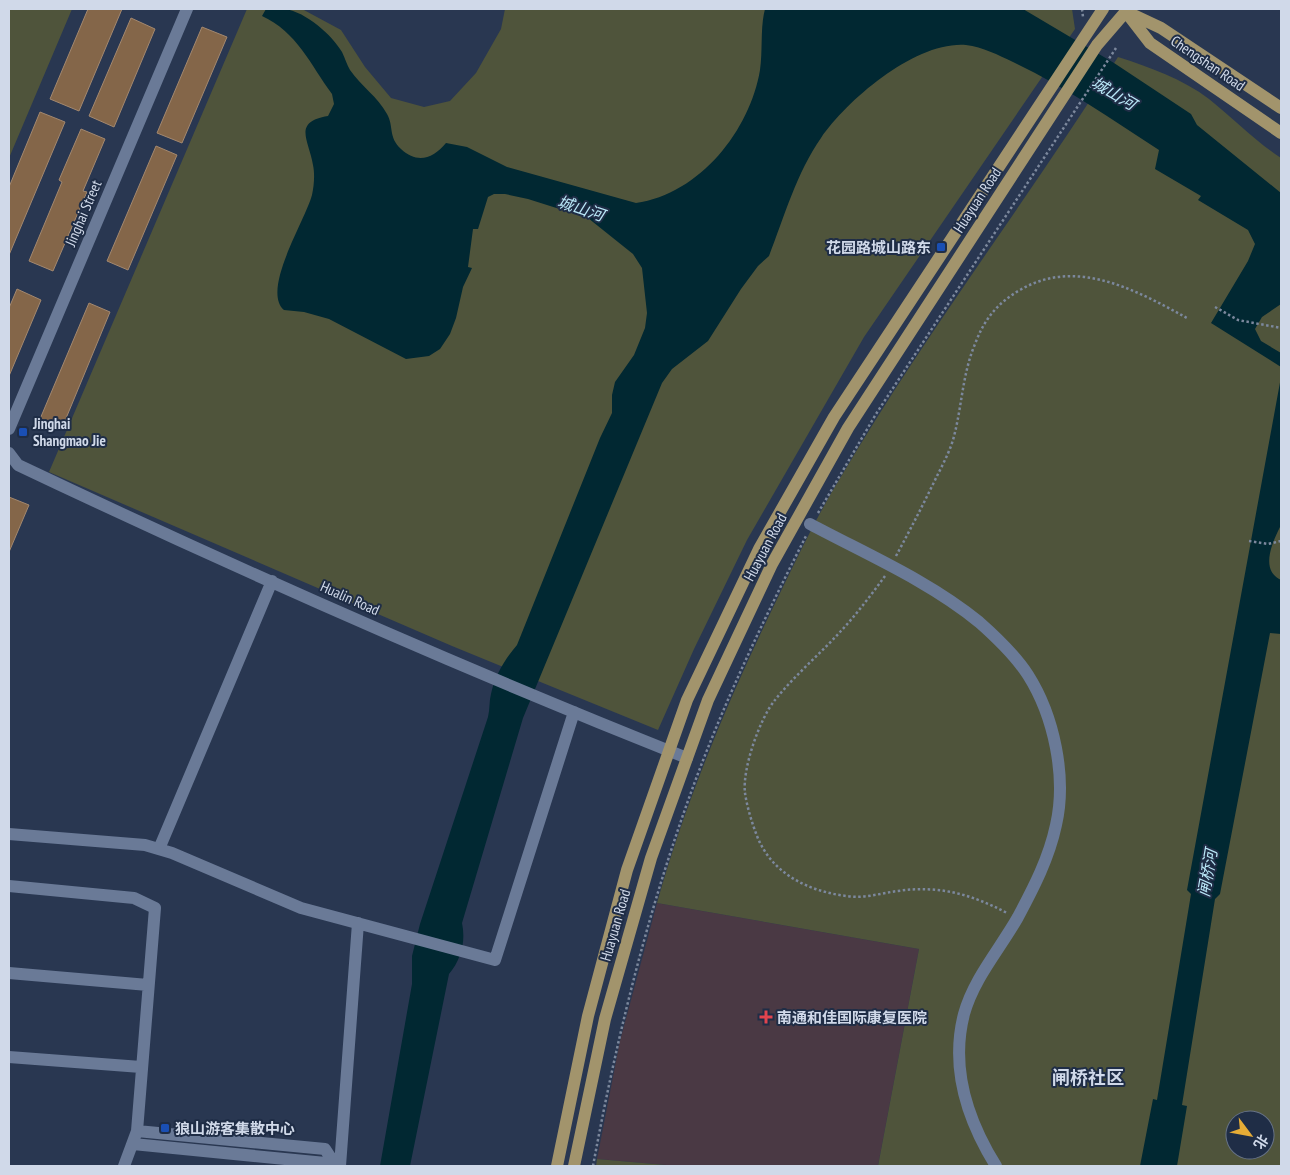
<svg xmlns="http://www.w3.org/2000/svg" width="1290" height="1175" viewBox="0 0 1290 1175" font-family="'PT Sans Narrow','Noto Sans SC',sans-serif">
	<rect width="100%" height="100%" fill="#293751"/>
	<!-- medical -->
	<path fill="#4a3944" d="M657,903L919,949L878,1166H677L597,1159L620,1041Z"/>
	<!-- green -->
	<path fill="#4f543b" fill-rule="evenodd" d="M9,9H72L9,158Z
		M247,9H302L341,30L365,67L391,98L424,107L450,101L476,73L501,29L505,9H1072L1075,29L864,337L747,540L694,649L658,730L452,646L49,472Z
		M1118,57C1149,67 1183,79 1209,99C1234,119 1255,141 1281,158V1166H878L919,949L657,903C687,796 732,691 781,591C800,552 819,512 842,475C927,331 1029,198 1118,57ZM1235,1120H1265V1150H1235Z
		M597,1159L677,1166H596Z"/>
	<!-- water -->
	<path fill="#012832" d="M266,9C272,9 279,8 285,9C306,12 332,35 342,52C345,58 347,65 350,70C361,86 378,97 387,114C394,126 388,137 401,149C417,164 433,159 446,143L467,147L507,167L636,203C700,194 750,130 760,70C763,50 760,28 765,9H1023L1114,63L1191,114L1197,125L1281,193V304L1262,317L1255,329L1261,341L1281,353V367L1211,323L1248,261L1255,244L1248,230L1198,200L1201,196L1155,169L1159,150C1111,119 1064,86 1013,62C998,55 983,47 966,45C916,41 848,99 821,138C797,172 784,217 769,256L758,266L741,289L708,341L672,369L662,383L523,718L462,923C466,942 461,960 449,974L410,1166H380L412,984V956L420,924L488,717C490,709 489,701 491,694C495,675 505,659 517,645L600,438L612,413V395L615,382L634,355L645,328L647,313L642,268L633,254L588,218L528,199L505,194H494L488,197L478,229H473L468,267L472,268L463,287L456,318L450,334L440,349L429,356L406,359L329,319L304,312L284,310C261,290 305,221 312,195C314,186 315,174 313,165C309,140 292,122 328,116L334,104L332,94C310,64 297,32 262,16Z
		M1281,377V525C1273,541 1259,570 1281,580V634L1270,633L1220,894L1215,899L1182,1105L1187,1106L1177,1166H1140L1153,1099L1157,1100L1191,894L1187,890Z"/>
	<!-- building -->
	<path fill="#846649" stroke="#a3886f" d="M88,9H122L79,111L50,99Z
		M131,18L155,29L114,127L89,116Z
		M202,27L227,37L182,143L157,133Z
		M40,112L65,122L9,255V187Z
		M81,129L105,139L83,191L87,192L53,271L29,261L62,182L59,180Z
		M156,146L177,155L128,270L107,261Z
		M17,289L41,300L9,376V308Z
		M89,303L110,312L62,428L40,419Z
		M9,497L29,505L9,552Z"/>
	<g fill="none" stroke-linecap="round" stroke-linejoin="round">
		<!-- path -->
		<path stroke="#7c889d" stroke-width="2.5" stroke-dasharray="2.5 2.5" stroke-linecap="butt" d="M1082,9L1083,17
			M1215,307L1238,320L1281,328
			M818,513L876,414L1116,48
			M1249,541L1268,544L1281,541
			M896,556C910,530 923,505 936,478C942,466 949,453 953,440C962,408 962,375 975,344C984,320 997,303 1020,290C1076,257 1136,290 1187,318
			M885,576C871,595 856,615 840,632C819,655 794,676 775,700C760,718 742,769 745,793C747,807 752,823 757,836C772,874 808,891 846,896C864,899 881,893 898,891C938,885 971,894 1007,913
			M593,1166C616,1041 646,918 689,798C721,708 763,621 806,536"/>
		<!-- minor -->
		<path stroke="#6a7a97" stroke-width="12" d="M9,429L187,9
			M9,453L18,465C237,569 461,668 687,758
			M810,524C866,554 929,581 979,622C996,637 1015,655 1028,675C1054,716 1067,777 1056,825C1049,858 1034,887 1018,917C1000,949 974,978 964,1014C950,1068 968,1121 996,1166
			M9,834L145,845L172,853L301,908L495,960L574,712
			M159,849L272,581
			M9,886L134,898L155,908L137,1131L124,1166
			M9,973L148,985
			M9,1057L141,1067
			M137,1131L325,1149L336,1166
			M133,1144L336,1164
			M340,1166L358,923"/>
		<!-- major -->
		<path stroke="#a2946c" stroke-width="12" d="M1126,12L1150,43L1281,133
			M1129,13L1161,28L1281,108
			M557,1166L588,1016L627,870L687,700L759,549L834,417L1103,9
			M574,1166L605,1019L651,858L708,700L772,564L848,428L1097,45L1128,9"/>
	</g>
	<!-- markers -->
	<g fill="#1a4fb4" stroke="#1f2d46" stroke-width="2">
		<rect x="936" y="242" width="10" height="10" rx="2.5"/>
		<rect x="18" y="427" width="10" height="10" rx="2.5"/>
		<rect x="160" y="1123" width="10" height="10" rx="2.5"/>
	</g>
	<path fill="#e0444e" stroke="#1f2d46" stroke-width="2" d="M763.5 1009.5h5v5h5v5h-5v5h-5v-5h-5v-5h5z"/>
	<g text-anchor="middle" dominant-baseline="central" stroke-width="4" stroke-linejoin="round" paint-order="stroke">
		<!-- street labels -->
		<g font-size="15" fill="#d0d9e9" stroke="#1f2d46">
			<text transform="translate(1208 63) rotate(34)">Chengshan Road</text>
			<text transform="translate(977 200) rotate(-57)">Huayuan Road</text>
			<text transform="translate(83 213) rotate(-67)">Jinghai Street</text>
			<text transform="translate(765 547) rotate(-62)">Huayuan Road</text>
			<text transform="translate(350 598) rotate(24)">Hualin Road</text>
			<text transform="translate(615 925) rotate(-74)">Huayuan Road</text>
		</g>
		<!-- poi labels -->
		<g font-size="15" font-weight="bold" fill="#d0d9e9" stroke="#1f2d46" text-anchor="start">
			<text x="931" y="247" text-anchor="end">花园路城山路东</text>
			<text x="33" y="423">Jinghai<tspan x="33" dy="17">Shangmao Jie</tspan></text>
			<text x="777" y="1017">南通和佳国际康复医院</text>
			<text x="175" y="1128">狼山游客集散中心</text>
		</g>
		<!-- water labels -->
		<g font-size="16" font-style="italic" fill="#bae8f8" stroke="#1f2d46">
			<text transform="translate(1114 93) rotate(31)">城山河</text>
			<text transform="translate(581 208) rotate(18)">城山河</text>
			<text transform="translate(1207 873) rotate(-80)">闸桥河</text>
		</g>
		<!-- quarter labels -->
		<g font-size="18" font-weight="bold" fill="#d0d9e9" stroke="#1f2d46">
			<text x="1088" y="1077">闸桥社区</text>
		</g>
	</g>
	<!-- border -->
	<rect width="1290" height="1175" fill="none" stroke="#d0d9e9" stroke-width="20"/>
	<!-- north arrow -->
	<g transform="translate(1250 1135) rotate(122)"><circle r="24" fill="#1f2d46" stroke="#667287"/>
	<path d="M0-4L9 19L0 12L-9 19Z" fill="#e6ac36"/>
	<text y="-8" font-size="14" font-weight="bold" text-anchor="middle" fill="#d0d9e9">北</text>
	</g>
</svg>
